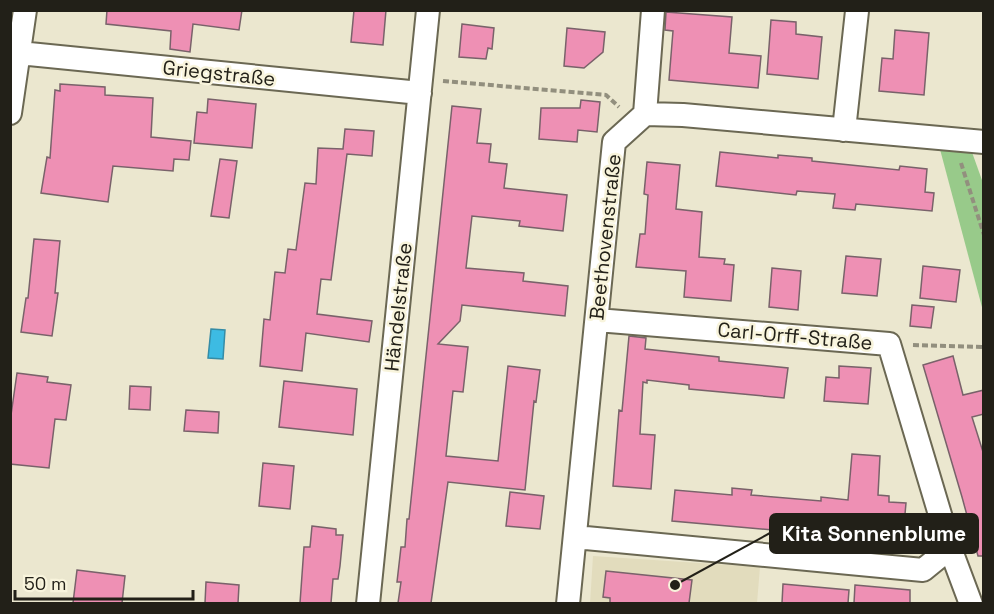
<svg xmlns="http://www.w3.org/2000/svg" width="994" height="614" viewBox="0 0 994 614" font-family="'Space Grotesk',sans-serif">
	<rect width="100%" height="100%" fill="#ebe7cf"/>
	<!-- built -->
	<path fill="#e2dcbd" d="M593,556L760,567L757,603L590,604Z"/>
	<!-- green -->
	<path fill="#98ca8a" d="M937,138L968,141L983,183V311Z"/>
	<!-- water -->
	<path fill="#3dbbe3" stroke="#358ca6" stroke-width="1.5" d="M211,329L225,330L223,359L208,358Z"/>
	<!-- building -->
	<path fill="#ee90b4" stroke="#79626a" stroke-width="1.5" d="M107,10H242L239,30L193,24L190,52L170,49L171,31L106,24Z
		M354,10H386L383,45L351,42Z
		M666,12L732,17L729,53L761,56L758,88L669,80L673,31L665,30Z
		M771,20L796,22V34L822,37L818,79L767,74Z
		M462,24L494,28L492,49L488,48L486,59L459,57Z
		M567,28L605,32L603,52L584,68L564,66Z
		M895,30L929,33L924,95L879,91L882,58L893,59Z
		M60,84L105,87V95L153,98L151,137L191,141L189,160L174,159L173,171L113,166L108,202L41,193L47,157L50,158L55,90L60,91Z
		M208,99L256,104L252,148L194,143L197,112L207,113Z
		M581,100L600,102L597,132L578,130L577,142L539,139L541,108H580Z
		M452,106L481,109L477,143L491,144L489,162L507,164L504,188L567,195L563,231L519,226L520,221L472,216L466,268L524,273L523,281L568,286L565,316L462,305L460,321L438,344L468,347L463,392L453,391L446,456L498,461L508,366L540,370L536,402L534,401L525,490L448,482L431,603H398L401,582H397L401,547H405L407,519H409Z
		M345,129L374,131L372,156L347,154L331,280L321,279L317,314L372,321L369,342L306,333L302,371L260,366L264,319L270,320L275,272L285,273L288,249L296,250L305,183L316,184L318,148L343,149Z
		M720,152L778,158V155L812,158V161L899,170L900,166L927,169L925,192L934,193L932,211L856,204L855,210L833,208L835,194L797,191L796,195L716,186Z
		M220,159L237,161L229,218L211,216Z
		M647,162L680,165L676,209L702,212L699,257L725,259L724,264L734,265L731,301L684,297L686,271L636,267L640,234H645L648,195L644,194Z
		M34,239L60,241L55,293H58L52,336L21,332L26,298H28Z
		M846,256L881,259L877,296L842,293Z
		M923,266L960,270L956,302L920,298Z
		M772,268L801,271L798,310L769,307Z
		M912,305L934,307L931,328L910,326Z
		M629,336L646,338L645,349L719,357V361L788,368L784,398L689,389V385L647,380V383L643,382L640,434L655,435L651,489L613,486L619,410L622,411Z
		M953,356L963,395L984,390V414L972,417L984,455V556H978L962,497L923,365Z
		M839,366L871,368L868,404L824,401L826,377L839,378Z
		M17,373L48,377L47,382L71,385L66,420L55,419L49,468L10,464V422Z
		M284,381L357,389L353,435L279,427Z
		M130,386L151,387L150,410L129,409Z
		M186,410L219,412L218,433L184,431Z
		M852,454L880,456L878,495L889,496V502L906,503L903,536L849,531L848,537L817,534L818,527L774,523L773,530L672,521L675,490L732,495V488L752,490L751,495L821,501V497L848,500Z
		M263,463L294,466L290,509L259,506Z
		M510,492L544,496L540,529L506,526Z
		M312,526L336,529V535H343L340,566L338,579H333L331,603H300L304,547H310Z
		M77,570L125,576L122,603H73Z
		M606,571L692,580L689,603H610V598L603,597Z
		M206,582L239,585L238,603H205Z
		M783,584L849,590L848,603H782Z
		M855,585L910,590V603H854Z"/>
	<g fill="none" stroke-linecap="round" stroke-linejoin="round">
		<!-- minor casing -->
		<g stroke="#6b6853" stroke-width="26">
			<path id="minor" d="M19,53L420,93
				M10,113L25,10
				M645,114L653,10
				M844,130L857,11
				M575,537L923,570L950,548L889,344L597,320
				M950,548L971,604
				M368,604L428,10
				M568,604L614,142L645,114L683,115L984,142"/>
		</g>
		<!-- path -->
		<path stroke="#928f7e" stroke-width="4" stroke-dasharray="6 3" stroke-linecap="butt" d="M443,81L606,95L619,107
			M961,163L984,235
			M913,345L984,347"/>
		<!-- minor -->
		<use href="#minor" stroke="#fff" stroke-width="22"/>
	</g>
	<g text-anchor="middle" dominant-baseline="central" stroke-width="5" stroke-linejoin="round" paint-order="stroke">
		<!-- street labels -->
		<g font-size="20" fill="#222018" stroke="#f8f4dc">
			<text transform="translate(219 73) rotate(6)">Griegstraße</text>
			<text transform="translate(605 237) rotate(-84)">Beethovenstraße</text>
			<text transform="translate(398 307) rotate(-84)">Händelstraße</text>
			<text transform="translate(795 336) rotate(5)">Carl-Orff-Straße</text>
		</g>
	</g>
	<!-- callouts -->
	<path fill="none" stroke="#222018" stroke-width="2" d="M675 585L770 533"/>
	<circle fill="#222018" stroke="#f8f4dc" stroke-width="2" cx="675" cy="585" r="6"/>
	<rect fill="#222018" stroke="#222018" stroke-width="2" x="770" y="514" width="208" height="39" rx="6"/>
	<g font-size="21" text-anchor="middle" font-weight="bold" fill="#fff">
		<text x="874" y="541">Kita Sonnenblume</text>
	</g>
	<!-- border -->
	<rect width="994" height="614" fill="none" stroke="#222018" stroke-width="24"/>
	<!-- scale -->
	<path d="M15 590v9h178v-9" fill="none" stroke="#222018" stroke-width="3"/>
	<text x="24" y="590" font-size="18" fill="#222018" stroke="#f8f4dc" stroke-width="4.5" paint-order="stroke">50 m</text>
</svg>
